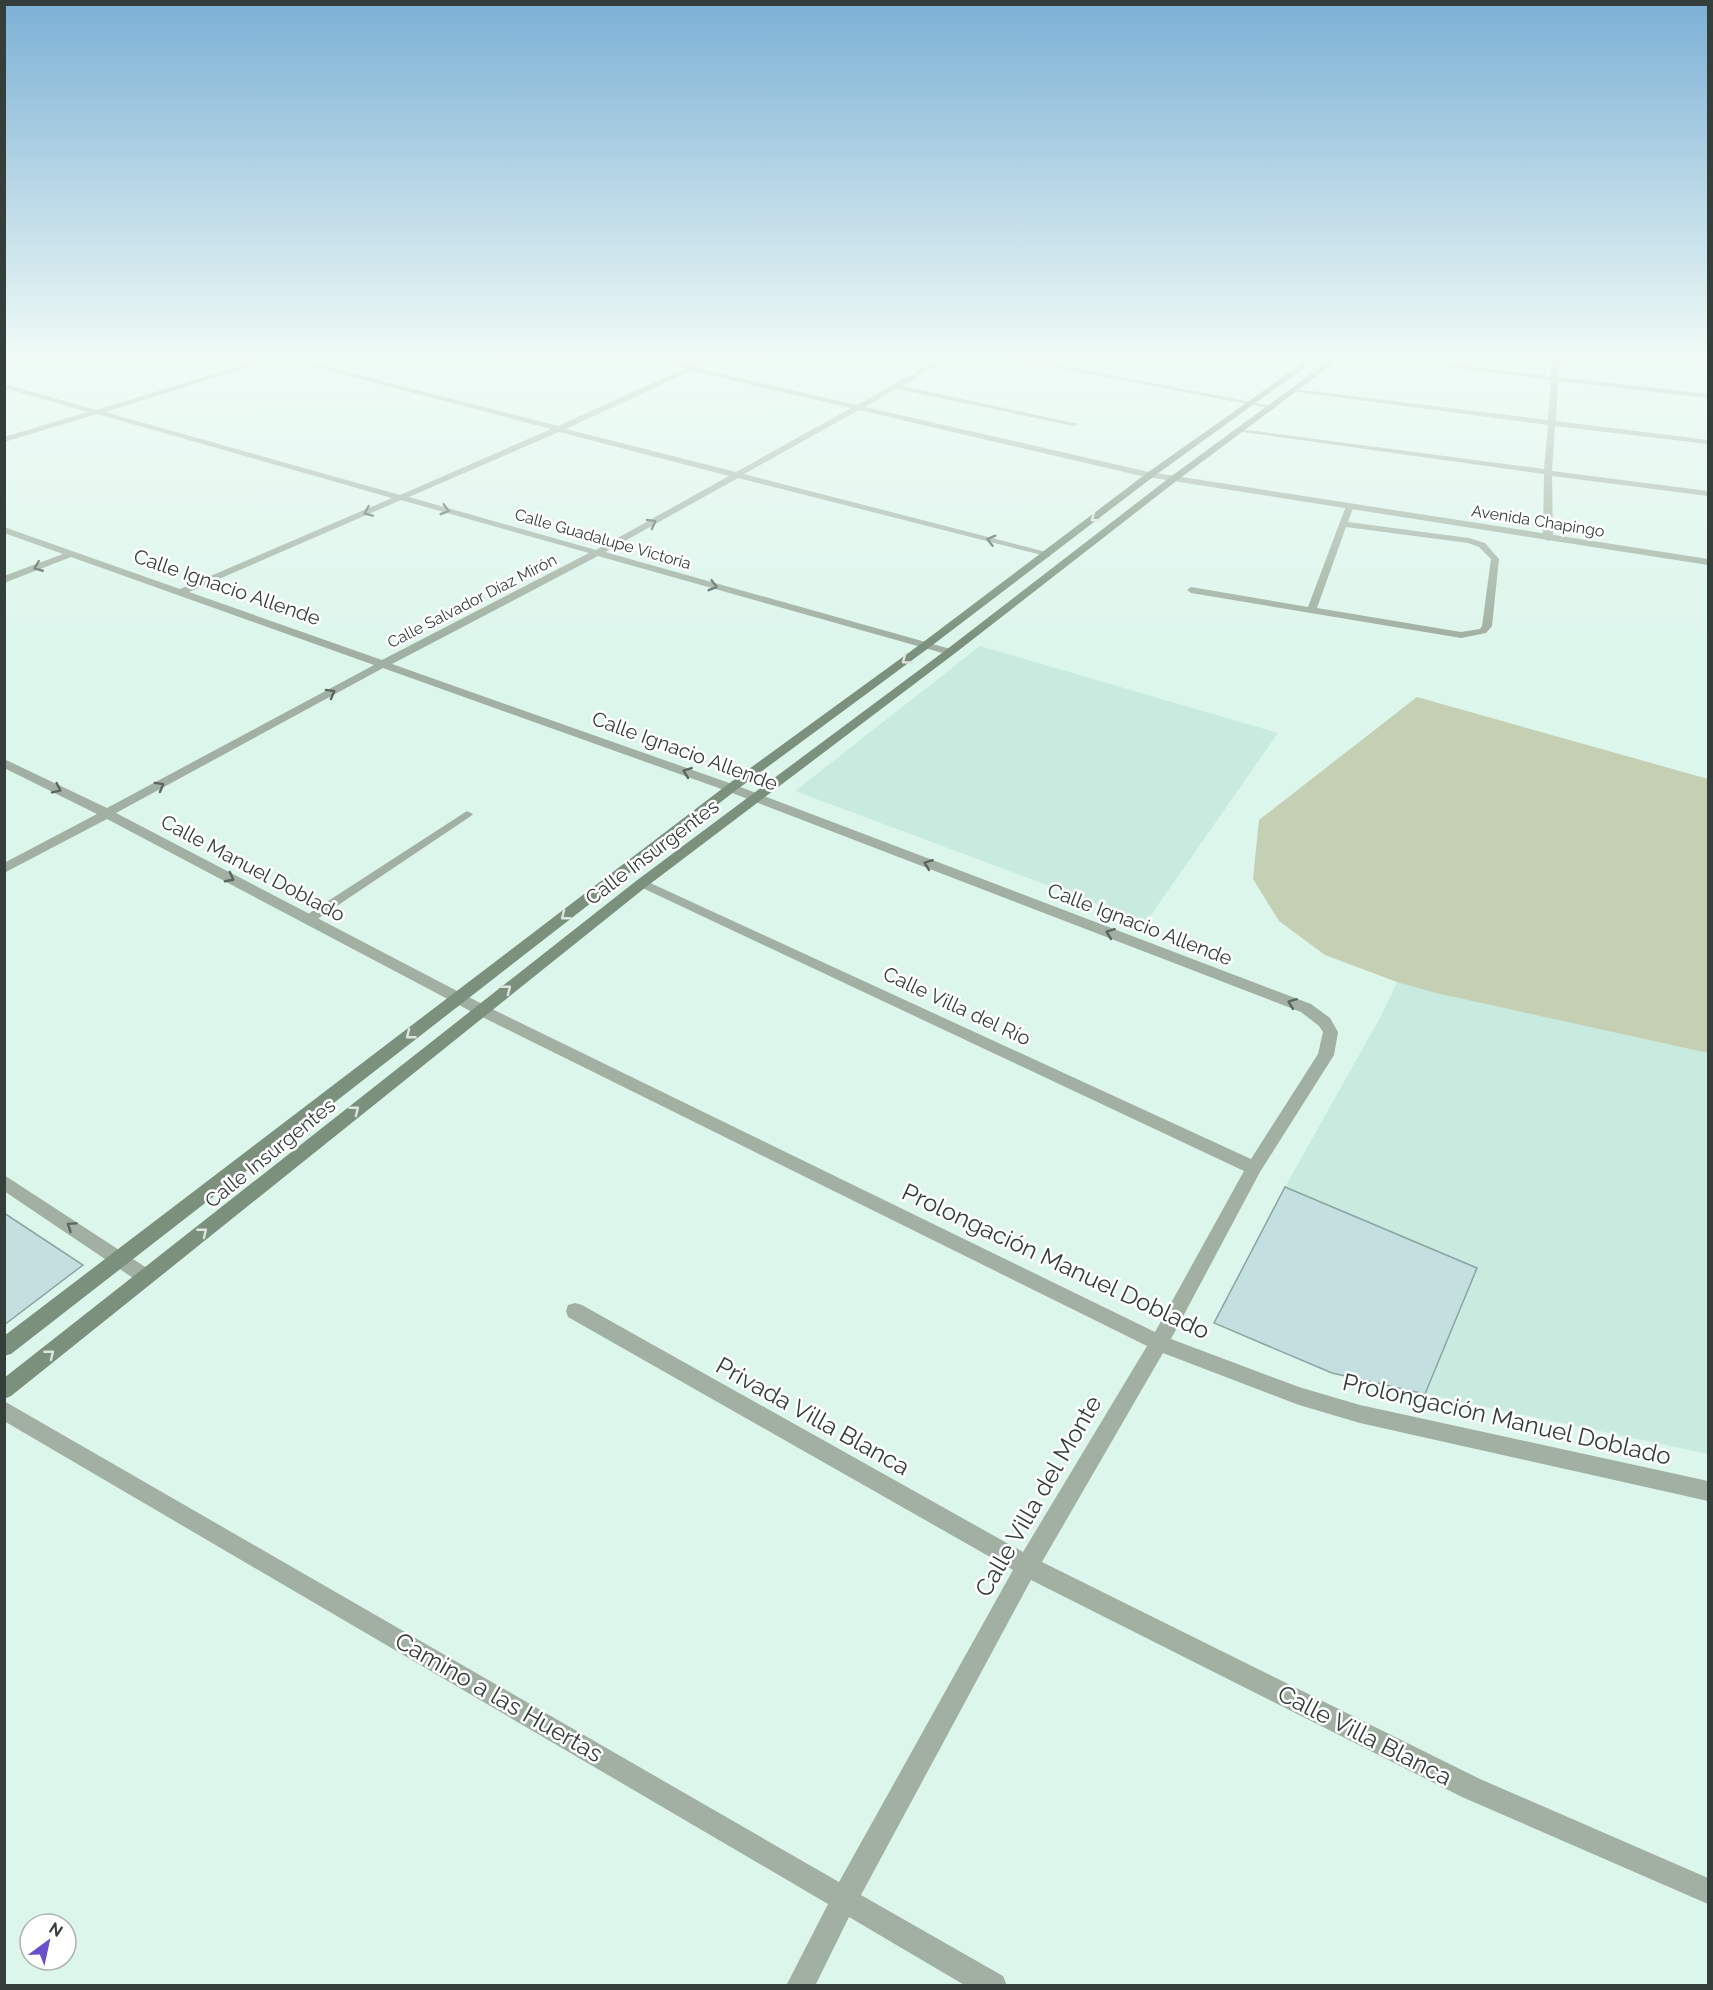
<svg xmlns="http://www.w3.org/2000/svg" width="1713" height="1990" viewBox="0 0 1713 1990" font-family="Raleway,sans-serif">
	<rect width="100%" height="100%" fill="#ddf6ec"/>
	<!-- built -->
	<path fill="#c9ebdf" d="M980,646L1278,733L1146,922L795,791Z
		M1397,982L1708,1053V1454L1425,1394L1476,1268L1285,1187L1381,1016Z"/>
	<!-- green -->
	<path fill="#c5cfb4" d="M1417,697L1708,779V1053L1436,993L1397,982L1325,955L1279,921L1253,879L1259,820Z"/>
	<!-- building -->
	<path fill="#c4dfdf" stroke="#8aa4a3" stroke-width="1.5" d="M1285,1187L1477,1268L1425,1394L1332,1373L1214,1323Z
		M4,1213L83,1265L4,1325Z"/>
	<g fill="none" stroke-linecap="round" stroke-linejoin="round">
		<!-- service -->
		<path fill="#a1b0a2" fill-rule="evenodd" d="M1346,506L1353,508L1348,522L1469,538L1485,543L1499,559L1492,626L1486,633L1461,638L1191,593L1187,590L1191,587L1308,607ZM1346,527L1468,543L1479,547L1491,559L1482,626L1480,629L1461,632L1317,608Z
			M467,811L473,814L471,816L313,922H305L303,919L305,916Z"/>
		<!-- minor -->
		<path fill="#a1b0a2" fill-rule="evenodd" d="M260,360H271L105,412L400,495L551,429L288,360H300L558,426L684,369L649,360C662,360 676,367 689,366C697,366 704,360 713,360L697,368L857,405L937,360H946L902,386L1078,424L1074,426L896,389L865,407L1153,473V477L1150,478L859,410L744,474L1050,553V557L738,478L605,552L954,650V654H946L598,556L392,664L735,785L1311,1004L1330,1018L1338,1032L1334,1055L1260,1172L1171,1339L1299,1387L1360,1405L1708,1481V1501L1360,1423L1299,1405L1163,1353L1042,1562L1480,1779L1708,1878V1904L1462,1797L1031,1580L861,1895L1003,1976L1007,1986H966L849,1917L815,1986H786L828,1904L4,1421V1401L839,1882L1013,1570L568,1317L566,1311L568,1305L575,1303L582,1305L1023,1552L1147,1346L476,1014L107,819L4,873V863L97,814L4,768V759L107,808L374,665L71,557L4,583V576L63,554L4,533V527L180,589L392,498L97,414L4,442V437L88,412L4,388V384L96,410ZM691,371L851,408L736,472L566,429ZM559,432L729,476L596,550L409,497ZM401,500L589,553L382,660L189,592ZM383,668L727,791L1301,1012L1319,1026L1323,1032L1318,1054L1251,1159L646,881L641,880L634,884L1244,1171L1155,1332L486,1006L116,813Z
			M1017,360H1032L1277,407L1273,409Z
			M1390,360H1413L1551,376L1552,360H1559L1558,377L1708,394V398L1558,381L1556,421L1708,440V444L1555,426L1552,471L1708,491V496L1552,476L1553,538L1548,541L1543,538L1544,474L1236,431L1240,429L1544,469L1548,425L1290,391L1294,389L1548,420L1551,380Z
			M4,1175L153,1272L155,1277L153,1282L146,1285L139,1282L4,1191Z"/>
		<!-- tertiary -->
		<path fill="#a1b0a2" fill-rule="evenodd" d="M1150,472L1708,559V565L1147,477V473Z"/>
		<!-- secondary -->
		<path fill="#7b917d" fill-rule="evenodd" d="M1307,360H1315L1153,477L930,647L735,791L11,1354L4,1356V1336L727,785L922,643L1147,473Z
			M1330,360H1338L1175,482L954,654L646,887L11,1396L4,1399V1378L636,881L946,650L1169,478Z"/>
	</g>
	<!-- one-way arrows -->
	<defs><path id="oneway-chevron" d="M-2-3.5L2.5 0L-2 3.5" fill="none" stroke-width="1.6" stroke-linecap="round" stroke-linejoin="round" transform="scale(1.5)"/></defs>
	<g stroke="#5a665e">
		<use href="#oneway-chevron" transform="translate(445 510) rotate(16)"/>
		<use href="#oneway-chevron" transform="translate(368 512) rotate(157)"/>
		<use href="#oneway-chevron" transform="translate(652 523) rotate(-29)"/>
		<use href="#oneway-chevron" transform="translate(991 540) rotate(-165)"/>
		<use href="#oneway-chevron" transform="translate(38 567) rotate(158)"/>
		<use href="#oneway-chevron" transform="translate(713 586) rotate(16)"/>
		<use href="#oneway-chevron" transform="translate(331 693) rotate(-29)"/>
		<use href="#oneway-chevron" transform="translate(687 772) rotate(-160)"/>
		<use href="#oneway-chevron" transform="translate(160 786) rotate(-29)"/>
		<use href="#oneway-chevron" transform="translate(57 789) rotate(26)"/>
		<use href="#oneway-chevron" transform="translate(928 864) rotate(-159)"/>
		<use href="#oneway-chevron" transform="translate(230 878) rotate(28)"/>
		<use href="#oneway-chevron" transform="translate(1110 933) rotate(-159)"/>
		<use href="#oneway-chevron" transform="translate(1292 1003) rotate(-159)"/>
		<use href="#oneway-chevron" transform="translate(71 1226) rotate(-146)"/>
	</g>
	<g stroke="#dee4de">
		<use href="#oneway-chevron" transform="translate(1095 518) rotate(142)"/>
		<use href="#oneway-chevron" transform="translate(906 660) rotate(144)"/>
		<use href="#oneway-chevron" transform="translate(565 916) rotate(142)"/>
		<use href="#oneway-chevron" transform="translate(507 989) rotate(-38)"/>
		<use href="#oneway-chevron" transform="translate(410 1035) rotate(142)"/>
		<use href="#oneway-chevron" transform="translate(355 1110) rotate(-38)"/>
		<use href="#oneway-chevron" transform="translate(203 1232) rotate(-39)"/>
		<use href="#oneway-chevron" transform="translate(50 1354) rotate(-39)"/>
	</g>
	<!-- sky -->
	<linearGradient id="sky" x2="0" y2="1"><stop stop-color="#7bb0d5"/><stop offset="0.56" stop-color="#f0fbf6"/><stop offset="1" stop-color="#f0fbf6" stop-opacity="0"/></linearGradient>
	<rect width="1713" height="639" fill="url(#sky)"/>
	<g text-anchor="middle" dominant-baseline="central" stroke-width="5" stroke-linejoin="round" paint-order="stroke">
		<!-- far-street labels -->
		<g font-size="16" fill="#343e3a" stroke="#fff">
			<text transform="translate(1538 521) rotate(9)">Avenida Chapingo</text>
			<text transform="translate(603 539) rotate(16)">Calle Guadalupe Victoria</text>
			<text transform="translate(472 601) rotate(-27)">Calle Salvador Díaz Mirón</text>
		</g>
		<!-- street labels -->
		<g font-size="20" fill="#343e3a" stroke="#fff">
			<text transform="translate(227 587) rotate(19)">Calle Ignacio Allende</text>
			<text transform="translate(685 751) rotate(20)">Calle Ignacio Allende</text>
			<text transform="translate(652 852) rotate(-37)">Calle Insurgentes</text>
			<text transform="translate(253 868) rotate(28)">Calle Manuel Doblado</text>
			<text transform="translate(1140 924) rotate(21)">Calle Ignacio Allende</text>
			<text transform="translate(957 1006) rotate(25)">Calle Villa del Río</text>
			<text transform="translate(270 1153) rotate(-39)">Calle Insurgentes</text>
		</g>
		<!-- near-street labels -->
		<g font-size="24" fill="#343e3a" stroke="#fff">
			<text transform="translate(1056 1261) rotate(25)">Prolongación Manuel Doblado</text>
			<text transform="translate(813 1416) rotate(29)">Privada Villa Blanca</text>
			<text transform="translate(1507 1419) rotate(13)">Prolongación Manuel Doblado</text>
			<text transform="translate(1038 1496) rotate(-60)">Calle Villa del Monte</text>
			<text transform="translate(499 1697) rotate(30)">Camino a las Huertas</text>
			<text transform="translate(1365 1735) rotate(27)">Calle Villa Blanca</text>
		</g>
	</g>
	<!-- border -->
	<rect width="1713" height="1990" fill="none" stroke="#343e3a" stroke-width="12"/>
	<!-- north arrow -->
	<g transform="translate(48 1942) rotate(33)"><circle r="28" fill="#ffffff" stroke="#aeb2b0" stroke-width="1.5"/>
	<path d="M0-4.5L10 22L0 15L-10 22Z" fill="#6a51cb"/>
	<text y="-9" font-size="16" font-weight="bold" text-anchor="middle" fill="#343e3a">N</text>
	</g>
</svg>
